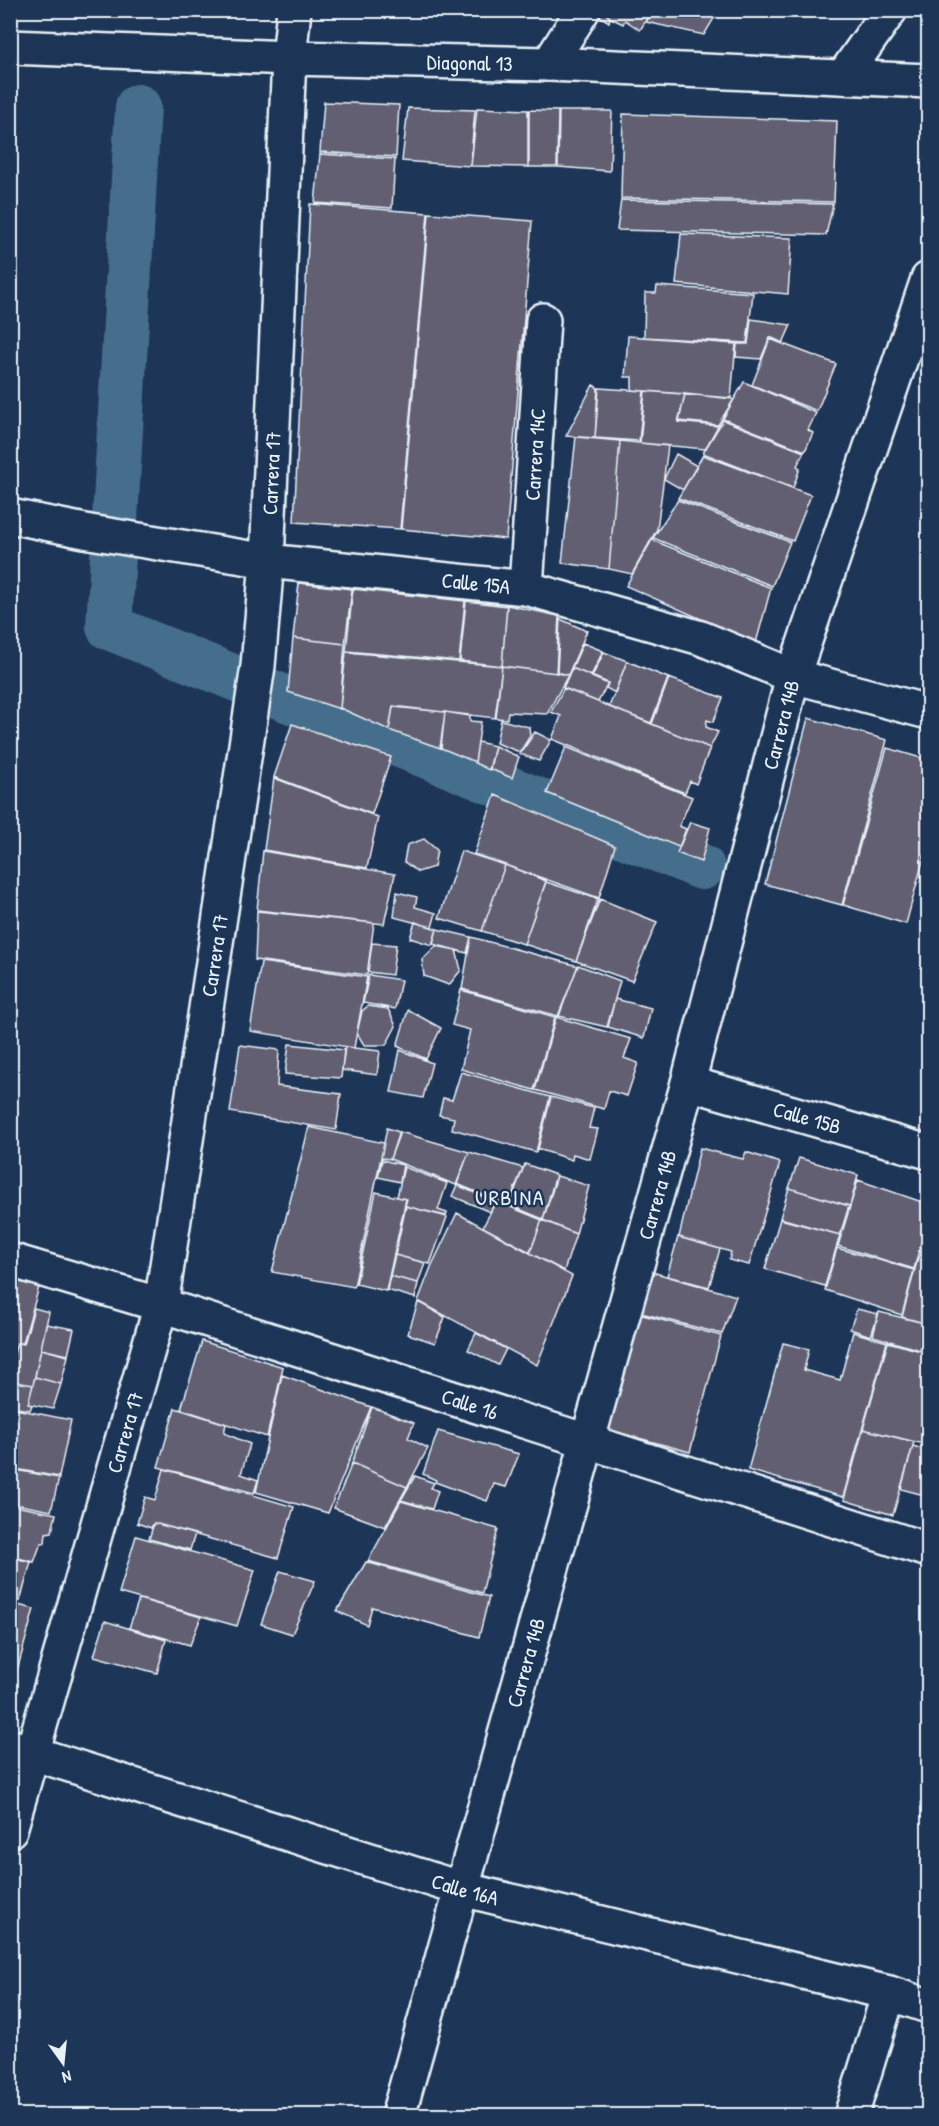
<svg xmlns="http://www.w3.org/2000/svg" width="939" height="2126" viewBox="0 0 939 2126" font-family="'Patrick Hand',sans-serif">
	<rect width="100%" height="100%" fill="#1d3557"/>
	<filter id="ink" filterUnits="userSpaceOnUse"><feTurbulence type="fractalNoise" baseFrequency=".0167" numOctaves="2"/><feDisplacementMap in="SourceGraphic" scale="12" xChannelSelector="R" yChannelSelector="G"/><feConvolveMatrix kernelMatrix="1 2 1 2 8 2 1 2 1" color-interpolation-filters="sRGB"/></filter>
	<g filter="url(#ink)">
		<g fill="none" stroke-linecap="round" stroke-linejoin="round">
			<!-- canal -->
			<path stroke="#456e8d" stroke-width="46" d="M138,107L109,627L702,867"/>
		</g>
		<!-- building -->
		<path fill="#635f72" stroke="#e8f1f8" stroke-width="1.5" d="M36,10H103V13L35,12Z
			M606,10L604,12L610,18L609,22L592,11Z
			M606,10H653L640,30L625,20L623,24L611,18L604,12Z
			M654,10H719L704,35L646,22Z
			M324,102L399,105L396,157L320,152Z
			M408,108L475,110L470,166L402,161Z
			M477,108L528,110V167L471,166Z
			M529,110L558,111L557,167H529Z
			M559,111H612L610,171L558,167Z
			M623,114L837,121L834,202L621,198Z
			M320,154L395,159L392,208L315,203Z
			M621,200L833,204L826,235L617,230Z
			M310,204L428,213L400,529L294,522Z
			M429,213L532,221L506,539L401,529Z
			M681,234L792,238L788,294L676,284Z
			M657,286L753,293L747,343L644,337L645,293H656Z
			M751,319L791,325L783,343L770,337L761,359L736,357L737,344H748Z
			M628,336L736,344L731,398L632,390V377H625Z
			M770,339L836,364L817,411L752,385Z
			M744,382L816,413L808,430L813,433L805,451L723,419Z
			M593,385L598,388L595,438L566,436Z
			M599,388L644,391L639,441L595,438Z
			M645,391L685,394L678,422L718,426L705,449L640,443Z
			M685,394L734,399L718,425L679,421Z
			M723,420L804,452L797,466L800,468L793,488L703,453Z
			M576,437L620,441L609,569L562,563Z
			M620,441L668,446L657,529L632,574L609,569Z
			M676,454L697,466L683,490L664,479Z
			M703,455L811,495L793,541L678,498Z
			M678,500L790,542L772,586L653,538Z
			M652,540L771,588L756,643L626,586Z
			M299,583L352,589L345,644L293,638Z
			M353,589L465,601L459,661L346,651Z
			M466,601L507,606L502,666L460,661Z
			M507,605L559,616L556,673L502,666Z
			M560,619L587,631L568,675L557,672Z
			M293,638L345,644L340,709L288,692Z
			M583,643L603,651L591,676L572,668Z
			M346,652L502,666L495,718L393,706L389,730L340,708Z
			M604,652L627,661L615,693L606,688L608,684L592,677Z
			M627,661L668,678L651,723L609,707Z
			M502,666L557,673L568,675L547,714L508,712L507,719L496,718Z
			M572,668L608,683L598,702L563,688Z
			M669,678L723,698L713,722L707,720L706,727L718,732L710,748L652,724Z
			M564,688L710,748L696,784L690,781L685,793L552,739L561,716L551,712Z
			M393,707L445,712L440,748L389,730Z
			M445,712L470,716V721L481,722L475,762L441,748Z
			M808,718L887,740L842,905L765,884Z
			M501,720L529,727L530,736L520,752L496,743Z
			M292,724L391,757L372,814L274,777Z
			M535,732L551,740L539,761L520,754Z
			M478,742L495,746L489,770L475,763Z
			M495,746L519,757L512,778L490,769Z
			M566,747L692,797L679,826L686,829L679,847L547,793Z
			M887,748L928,760V842L906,924L843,905Z
			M274,778L378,817L367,868L264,850Z
			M495,795L615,846L599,898L474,854Z
			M690,822L710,828L701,862L677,853Z
			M424,839L437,850L434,867L418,872L404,862L407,845Z
			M263,851L395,874L384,924L257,910Z
			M461,851L505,865L482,931L439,918Z
			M505,865L546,881L524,944L482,931Z
			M546,882L598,899L576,961L524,944Z
			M397,892L417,897L415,907L436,913L432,927L394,917Z
			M600,899L657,922L632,981L576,961Z
			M257,911L374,923L367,975L255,960Z
			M415,922L437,929L432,945L410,938Z
			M437,929L471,937L467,953L433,944Z
			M471,937L578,966L558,1016L462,989Z
			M372,943L396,945L392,975L368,972Z
			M436,946L456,950L461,970L449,985L424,976L422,960Z
			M261,962L367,977L354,1048L250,1031Z
			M578,965L620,981L607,1027L559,1016Z
			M369,975L401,980L395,1009L363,1003Z
			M461,990L555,1017L534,1090L461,1069L470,1030L452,1025Z
			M615,999L651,1008L644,1038L608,1027Z
			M368,1006L388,1009L396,1026L386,1045H364L357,1033L362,1011Z
			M408,1010L441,1028L426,1059L397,1046Z
			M556,1017L631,1039L624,1058L638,1063L627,1096L609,1091L604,1109L535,1090Z
			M289,1044L344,1050L341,1078L285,1074Z
			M240,1045L279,1050L277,1086L341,1094L336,1130L230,1112Z
			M345,1047L380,1051L377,1075L342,1070Z
			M400,1050L432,1063L423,1098L391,1092Z
			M461,1072L550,1097L536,1152L452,1129L454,1118L439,1115L443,1098L452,1100Z
			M551,1097L594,1108L589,1128L598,1129L590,1159L573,1154L572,1160L538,1149Z
			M309,1127L384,1143L354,1287L272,1272Z
			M387,1128L399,1132L390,1159L381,1158Z
			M400,1132L469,1152L456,1185L390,1159Z
			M700,1148L743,1159L746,1152L780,1163L749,1265L729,1260L731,1252L679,1237Z
			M469,1152L523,1168L508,1205L457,1184Z
			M799,1158L858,1175L850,1206L789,1188Z
			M382,1160L403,1165L400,1182L378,1177Z
			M525,1164L556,1175L543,1219L509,1205Z
			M404,1167L447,1183L438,1210L447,1213L446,1216L405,1206L407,1199L397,1197Z
			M557,1176L589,1186L576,1234L543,1220Z
			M858,1180L928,1204V1217L914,1269L838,1246Z
			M457,1185L495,1202L490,1212L452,1196Z
			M789,1188L849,1206L840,1235L780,1218Z
			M376,1192L406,1199L386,1291L356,1284Z
			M496,1201L542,1220L530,1252L483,1227Z
			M406,1206L447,1217L430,1264L395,1255Z
			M457,1213L572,1276L537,1365L418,1301L431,1267Z
			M780,1219L840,1235L825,1286L765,1269Z
			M542,1220L576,1234L564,1271L530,1253Z
			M928,1221V1324L902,1317Z
			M678,1237L720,1249L709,1287L667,1276Z
			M837,1248L914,1270L902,1315L825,1290Z
			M395,1255L425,1263L418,1283L390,1276Z
			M652,1272L736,1296L722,1334L641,1313Z
			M390,1276L418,1283L415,1298L387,1290Z
			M10,1278L39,1287L23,1343H17L10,1367Z
			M418,1302L445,1317L435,1343L408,1334Z
			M34,1308L49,1312L33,1385L10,1381V1367L17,1343L24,1344Z
			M857,1309L878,1314L871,1336L850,1329Z
			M879,1312L928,1324L920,1350L873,1336Z
			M639,1314L721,1336L690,1452L609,1430Z
			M46,1324L74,1329L68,1355L41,1349Z
			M928,1328V1352L921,1350Z
			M853,1332L887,1342L843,1497L748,1470L783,1343L809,1349L804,1370L840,1380Z
			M476,1333L506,1349L498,1365L468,1350Z
			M202,1341L283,1367L267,1437L181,1409Z
			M888,1342L928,1353V1445L863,1429Z
			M41,1349L68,1356L61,1384L35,1377Z
			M282,1375L371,1407L328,1513L256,1492Z
			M35,1377L61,1384L53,1409L28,1404Z
			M10,1381L33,1385L28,1404L32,1405L30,1410L10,1407Z
			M372,1407L414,1423L408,1438L428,1448L407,1487L352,1463Z
			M10,1408L71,1420L59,1477L10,1468Z
			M175,1408L226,1424L224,1433L250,1444L241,1474L258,1480L254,1493L158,1467Z
			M863,1429L914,1442L893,1515L844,1500Z
			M438,1431L519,1454L506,1487L494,1484L487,1501L435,1482L436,1480L423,1474Z
			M913,1446L928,1451V1496L901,1489Z
			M352,1463L407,1487L385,1527L334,1508Z
			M10,1469L59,1478L51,1511L10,1503Z
			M164,1469L294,1507L278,1558L154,1523L151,1528L137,1523L145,1497L155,1500Z
			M415,1476L434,1483L431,1488L438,1491L432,1509L401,1500Z
			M401,1501L498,1529L482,1593L368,1561Z
			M10,1505L56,1514L52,1532L46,1533L45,1543H41L34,1562L10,1556Z
			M154,1523L195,1534L190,1550L149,1539Z
			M136,1536L255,1570L237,1626L119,1593Z
			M10,1557L31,1562L20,1601L10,1598Z
			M366,1562L489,1597L479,1637L372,1607L367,1625L337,1611Z
			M280,1571L315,1581L292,1634L261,1624Z
			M139,1599L201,1617L190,1645L129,1628Z
			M10,1603L34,1609L10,1696Z
			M105,1621L166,1640L157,1673L94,1656Z"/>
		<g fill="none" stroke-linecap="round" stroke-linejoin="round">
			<!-- minor casing -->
			<g stroke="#e8f1f8" stroke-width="38">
				<g id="minor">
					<path d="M549,64L583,10"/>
					<path d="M843,77L890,10"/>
					<path id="s1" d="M10,516L90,532L267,561L526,588L701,638L793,676L928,712"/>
					<path id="s2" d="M526,588L543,320"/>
					<path id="s3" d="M688,1083L928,1152"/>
					<path id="s4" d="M10,1260L161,1305L928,1550"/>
					<path id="s5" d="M13,1747L462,1889L889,1993L928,2006"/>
					<path id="s6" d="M10,1830L161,1305L258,666L267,561L289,58L294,10"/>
					<path id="s7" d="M398,2116L688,1083L793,676L928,279"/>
					<path d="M851,2116L889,1993"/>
				</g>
			</g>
			<!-- tertiary casing -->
			<g stroke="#e8f1f8" stroke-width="38">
				<g id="tertiary">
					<path id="s8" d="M10,47L289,58L549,64L928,81"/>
				</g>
			</g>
			<!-- minor -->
			<use href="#minor" stroke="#1d3557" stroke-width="33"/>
			<!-- tertiary -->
			<use href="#tertiary" stroke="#1d3557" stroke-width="33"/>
		</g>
	</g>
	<g text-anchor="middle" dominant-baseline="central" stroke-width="5" stroke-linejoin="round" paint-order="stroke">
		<!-- street labels -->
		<g font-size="21" fill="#e8f1f8" stroke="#1d3557">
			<text stroke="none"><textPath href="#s8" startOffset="460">Diagonal 13</textPath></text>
			<text stroke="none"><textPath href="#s2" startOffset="134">Carrera 14C</textPath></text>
			<text stroke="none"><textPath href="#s6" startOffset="1386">Carrera 17</textPath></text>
			<text stroke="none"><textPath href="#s1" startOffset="471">Calle 15A</textPath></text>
			<text stroke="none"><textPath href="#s7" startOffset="1443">Carrera 14B</textPath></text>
			<text stroke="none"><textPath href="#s6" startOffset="900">Carrera 17</textPath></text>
			<text stroke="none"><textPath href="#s3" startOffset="124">Calle 15B</textPath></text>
			<text stroke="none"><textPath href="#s7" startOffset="957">Carrera 14B</textPath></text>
			<text stroke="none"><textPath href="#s4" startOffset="482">Calle 16</textPath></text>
			<text stroke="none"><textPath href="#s6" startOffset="414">Carrera 17</textPath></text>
			<text stroke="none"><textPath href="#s7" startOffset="471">Carrera 14B</textPath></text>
			<text stroke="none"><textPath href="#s5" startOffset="474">Calle 16A</textPath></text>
		</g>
		<!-- neighbourhood labels -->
		<g font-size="22" letter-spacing="1.5" fill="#e8f1f8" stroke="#1d3557">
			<text x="510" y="1197">URBINA</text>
		</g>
	</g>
	<!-- margin -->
	<rect width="939" height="2126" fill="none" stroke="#1d3557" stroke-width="36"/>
	<rect x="18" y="18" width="903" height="2090" fill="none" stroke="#e8f1f8" stroke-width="2" filter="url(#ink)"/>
	<!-- north arrow -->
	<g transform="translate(63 2063) rotate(165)" stroke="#1d3557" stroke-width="4.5" paint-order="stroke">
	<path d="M0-4.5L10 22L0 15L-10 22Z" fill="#e8f1f8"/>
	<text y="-9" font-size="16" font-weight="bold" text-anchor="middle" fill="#e8f1f8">N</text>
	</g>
</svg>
